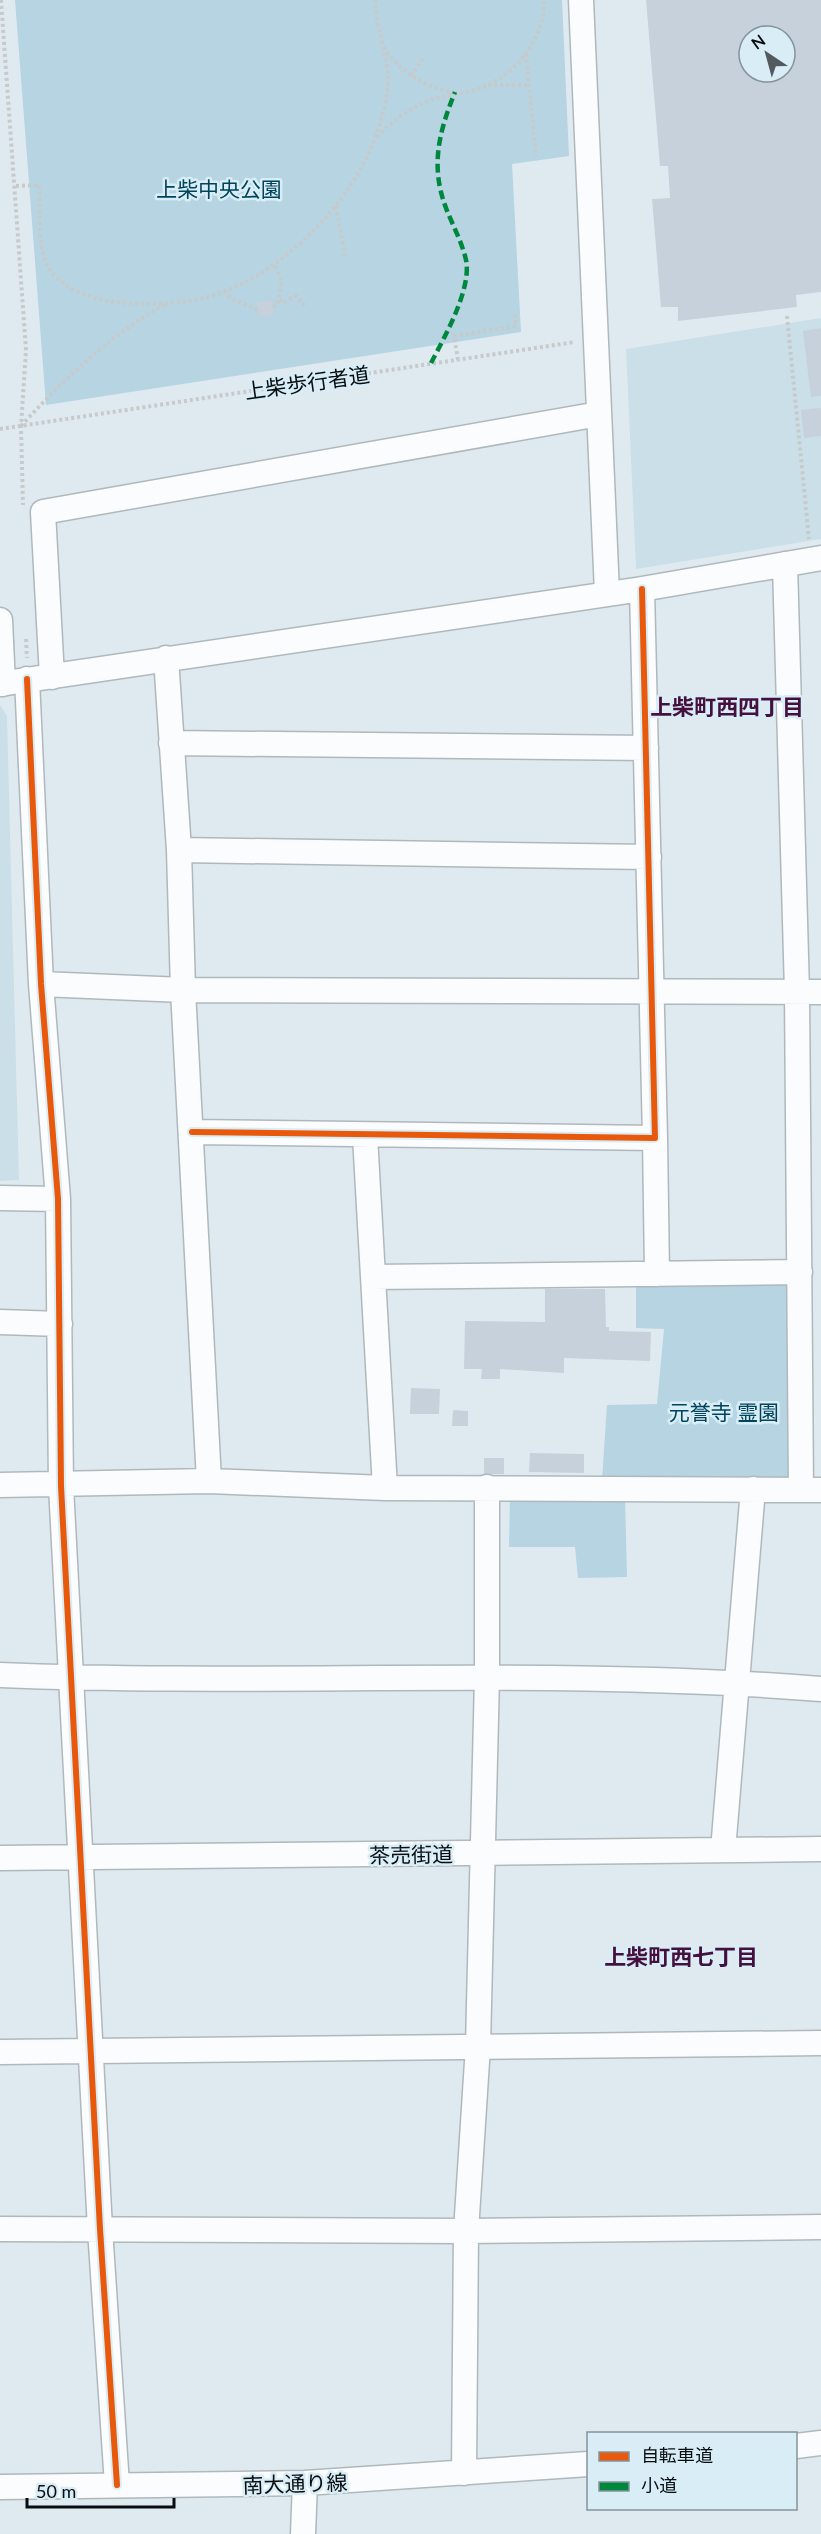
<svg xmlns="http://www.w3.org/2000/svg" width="821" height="2534" viewBox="0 0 821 2534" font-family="Lato,'Noto Sans JP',sans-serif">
	<rect width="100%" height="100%" fill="#dfeaf0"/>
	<!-- built -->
	<path fill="#cbdfe9" d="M821,318V539L636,569L626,349Z
		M0,705L7,716L19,1180L0,1181Z"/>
	<!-- green -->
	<path fill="#b6d4e2" d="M15,0H562L569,156L512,164L521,332L46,405Z
		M791,1281L793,1479L602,1480L607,1405L657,1404L664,1329L636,1328V1283Z
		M510,1497H625L627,1577L578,1578L575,1547H509Z"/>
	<!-- building -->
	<path fill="#c6d1dc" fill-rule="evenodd" d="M646,0H821V292L796,295L797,307L678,321V307H661L652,199L670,198L668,166H660ZM749,36H785V72H749Z
		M272,300L274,314L260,318L257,303Z
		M821,328V396L811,397L803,331Z
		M821,408V436L804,438L801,410Z
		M545,1289H605L606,1327H609V1331L651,1332L650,1361L564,1358V1373L500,1369V1379H481L482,1369H464L465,1321L545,1322Z
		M411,1388L440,1389L439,1414H410Z
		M453,1410L468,1411V1426H452Z
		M530,1453L584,1454V1473L529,1472Z
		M484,1458H504V1474H484Z"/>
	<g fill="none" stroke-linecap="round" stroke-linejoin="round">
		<!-- minor casing -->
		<g stroke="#b0b8bc" stroke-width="27">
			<path id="minor" d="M581,0L607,593
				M785,564L797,992L801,1490
				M0,620L3,684
				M166,658L179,850L183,990L209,1481
				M52,677L43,512L599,414
				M27,679L41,984L58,1199L61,1486L100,2229L117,2485
				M0,684L642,589L821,558
				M171,743L646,748
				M179,850L649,857
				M41,984L183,990L821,992
				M192,1132L655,1138L642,589
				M365,1136L385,1488
				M655,1138L657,1274
				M0,1198L58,1199
				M373,1277L800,1272
				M0,1322L60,1324
				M0,1485L209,1481L385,1488L821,1490
				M0,1675C274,1686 548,1667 821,1689
				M723,1850L753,1489
				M0,1858L821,1849
				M0,2052L821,2043
				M0,2229L466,2231L821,2227
				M796,2446L821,2443
				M464,2473L466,2231L478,2046L487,1677V1487
				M0,2487L305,2483L588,2464
				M303,2534L305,2483"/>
		</g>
		<!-- path -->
		<path stroke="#c7cacb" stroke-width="4" stroke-dasharray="3 3" stroke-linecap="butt" d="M1,0L26,350L21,427L23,505
			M384,47C400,72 424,87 453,92
			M526,54L536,156
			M411,76L423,58
			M488,85H529
			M377,137C391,122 406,111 425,102C446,94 469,94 488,85C520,70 545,35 544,0
			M16,186L39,185C41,210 36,248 50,270C64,291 99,301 123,303C153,305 188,304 217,294C285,272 356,198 378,130C383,113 389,93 388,76C386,50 376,26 375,0
			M336,206L345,256
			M224,291L232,299L258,310
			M279,300L282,303L296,296L302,304L308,305
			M273,307L277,305L282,281L274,264
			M787,316L809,539
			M458,360L454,336L516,326L515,314
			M21,426C64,379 110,335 166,304
			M0,429L575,342
			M26,639L27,658"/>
		<!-- minor -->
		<use href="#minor" stroke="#fafcfd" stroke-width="24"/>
		<!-- quiet -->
		<path stroke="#00873e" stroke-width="4.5" stroke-dasharray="9 4.5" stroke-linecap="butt" d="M431,363C444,338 472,289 466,260C462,242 452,224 446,208C430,166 439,132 455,92"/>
		<!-- cycleway casing -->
		<g stroke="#d9edf6" stroke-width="10">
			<path id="cycleway" d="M27,679L41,984L58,1199L61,1486L100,2229L117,2485
				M192,1132L655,1138L642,589"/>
		</g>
		<!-- cycleway -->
		<use href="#cycleway" stroke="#e8590c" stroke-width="6"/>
	</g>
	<g text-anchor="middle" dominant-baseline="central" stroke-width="5" stroke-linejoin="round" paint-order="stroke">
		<!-- park labels -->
		<g font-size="21" fill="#00445b" stroke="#d9edf6">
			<text x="219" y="188">上柴中央公園</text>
			<text x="724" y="1411">元誉寺 霊園</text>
		</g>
		<!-- street labels -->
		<g font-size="21" fill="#070d10" stroke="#d9edf6">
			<text transform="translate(307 382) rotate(-8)">上柴歩行者道</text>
			<text transform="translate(411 1854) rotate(-1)">茶売街道</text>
			<text transform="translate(295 2483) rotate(-2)">南大通り線</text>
		</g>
		<!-- neighbourhood labels -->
		<g font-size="22" font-weight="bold" fill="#45103e" stroke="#d9edf6">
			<text x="727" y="706">上柴町西四丁目</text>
			<text x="681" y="1956">上柴町西七丁目</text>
		</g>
	</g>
	<!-- legend -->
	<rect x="587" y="2432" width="210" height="78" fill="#d9edf6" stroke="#85939a" stroke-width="1.5"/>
	<rect x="599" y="2452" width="30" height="9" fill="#e8590c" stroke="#85939a" stroke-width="1.5"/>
	<text x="641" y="2462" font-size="18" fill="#070d10">自転車道</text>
	<rect x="599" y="2482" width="30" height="9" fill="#00873e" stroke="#85939a" stroke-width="1.5"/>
	<text x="641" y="2492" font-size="18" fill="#070d10">小道</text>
	<!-- north arrow -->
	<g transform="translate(767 54) rotate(324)"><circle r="28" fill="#d9edf6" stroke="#85939a" stroke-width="1.5"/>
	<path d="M0-4.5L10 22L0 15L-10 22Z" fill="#535a5e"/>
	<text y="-9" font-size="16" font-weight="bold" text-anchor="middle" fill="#070d10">N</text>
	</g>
	<!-- scale -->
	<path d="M27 2498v9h147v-9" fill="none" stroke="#070d10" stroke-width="3"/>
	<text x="36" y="2498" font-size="18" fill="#070d10" stroke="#d9edf6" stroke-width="4.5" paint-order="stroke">50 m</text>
</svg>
